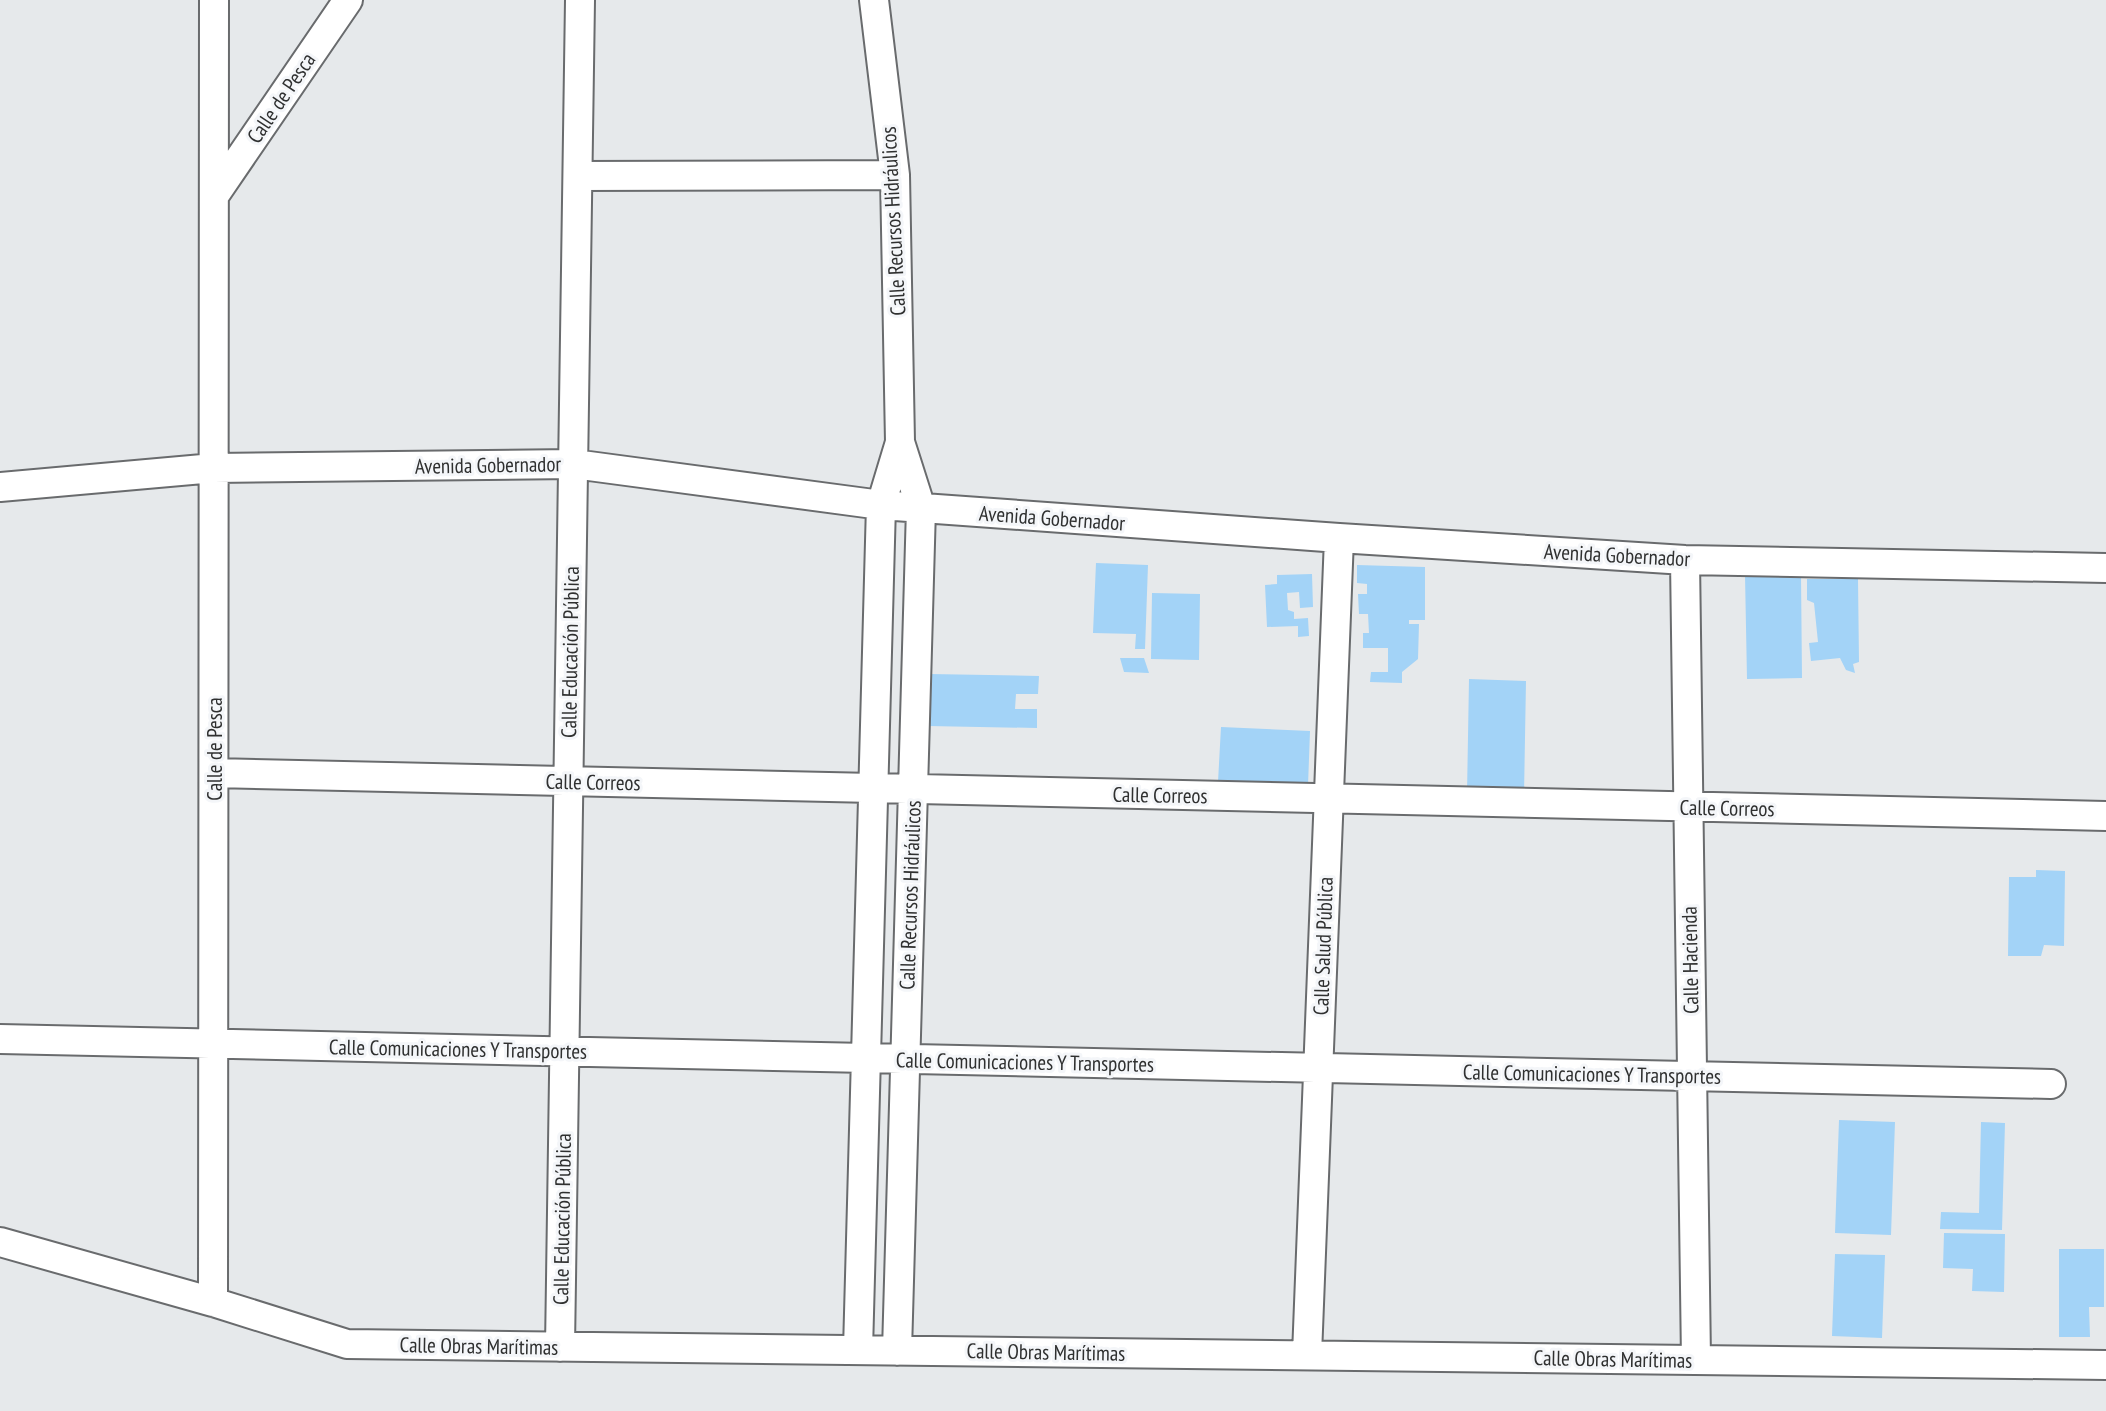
<svg xmlns="http://www.w3.org/2000/svg" width="2106" height="1411" viewBox="0 0 2106 1411" font-family="'PT Sans Narrow',sans-serif">
	<rect width="100%" height="100%" fill="#e6e9eb"/>
	<!-- building -->
	<path fill="#a3d3f7" d="M1096,563L1148,565L1145,649H1135L1136,634L1093,633Z
		M1357,565L1425,567V620H1409V624H1419L1418,659L1402,672V683L1370,682L1371,672H1388V648H1363V633H1369L1368,614H1359L1358,594H1367V584L1357,583Z
		M1312,574L1313,607L1300,608L1299,592L1287,593L1288,610L1294,612V619L1308,618L1309,636L1298,637V626L1267,627L1265,585L1277,584V575Z
		M1745,575H1801L1802,678L1747,679Z
		M1807,579H1858L1859,662L1853,664L1855,673L1846,670L1840,658L1811,661L1809,643L1818,642L1814,603L1807,600Z
		M1152,593L1200,594L1199,660L1151,659Z
		M1120,658H1144L1149,673L1124,672Z
		M929,674L1039,676L1038,694H1016L1015,709H1037V728L928,726Z
		M1469,679L1526,681L1524,795L1467,794Z
		M1221,727L1310,731L1308,786L1218,782Z
		M2036,870L2065,871L2064,946L2044,945L2041,956H2008L2009,877H2036Z
		M1839,1120L1895,1122L1891,1235L1835,1233Z
		M1981,1122L2005,1123L2002,1230L1940,1229L1941,1212L1979,1213Z
		M1944,1233L2005,1234L2004,1292L1972,1291L1973,1269L1943,1268Z
		M2059,1249H2104V1307H2089L2090,1337H2059Z
		M1835,1254L1885,1255L1882,1338L1832,1336Z"/>
	<g fill="none" stroke-linecap="round" stroke-linejoin="round">
		<!-- minor casing -->
		<g stroke="#696b6d" stroke-width="32">
			<path id="minor" d="M578,176L895,175
				M214,196L348,0
				M0,487L214,468L574,464L881,505L1339,538L1685,560L2106,568
				M1685,560L1696,1360
				M214,773L2106,816
				M0,1039L2051,1084
				M0,1242L213,1302L347,1344L2106,1365
				M213,1302L214,0
				M560,1347L580,0
				M858,1350L881,505L900,442L895,175L874,0
				M897,1351L921,508L900,442
				M1307,1355L1339,538"/>
		</g>
		<!-- minor -->
		<use href="#minor" stroke="#fff" stroke-width="28"/>
	</g>
	<g text-anchor="middle" dominant-baseline="central" stroke-width="6" stroke-linejoin="round" paint-order="stroke">
		<!-- street labels -->
		<g font-size="21" fill="#2f3030" stroke="#f4f6f9">
			<text transform="translate(281 98) rotate(-56)">Calle de Pesca</text>
			<text transform="translate(893 221) rotate(-93)">Calle Recursos Hidráulicos</text>
			<text transform="translate(488 465) rotate(-1)">Avenida Gobernador</text>
			<text transform="translate(1052 518) rotate(4)">Avenida Gobernador</text>
			<text transform="translate(1617 555) rotate(3)">Avenida Gobernador</text>
			<text transform="translate(570 652) rotate(-89)">Calle Educación Pública</text>
			<text transform="translate(214 749) rotate(-90)">Calle de Pesca</text>
			<text transform="translate(593 782) rotate(1)">Calle Correos</text>
			<text transform="translate(1160 795) rotate(1)">Calle Correos</text>
			<text transform="translate(1727 808) rotate(1)">Calle Correos</text>
			<text transform="translate(910 895) rotate(-88)">Calle Recursos Hidráulicos</text>
			<text transform="translate(1323 946) rotate(-88)">Calle Salud Pública</text>
			<text transform="translate(1690 960) rotate(-91)">Calle Hacienda</text>
			<text transform="translate(458 1049) rotate(1)">Calle Comunicaciones Y Transportes</text>
			<text transform="translate(1025 1062) rotate(1)">Calle Comunicaciones Y Transportes</text>
			<text transform="translate(1592 1074) rotate(1)">Calle Comunicaciones Y Transportes</text>
			<text transform="translate(562 1219) rotate(-89)">Calle Educación Pública</text>
			<text transform="translate(479 1346) rotate(1)">Calle Obras Marítimas</text>
			<text transform="translate(1046 1352) rotate(1)">Calle Obras Marítimas</text>
			<text transform="translate(1613 1359) rotate(1)">Calle Obras Marítimas</text>
		</g>
	</g>
</svg>
